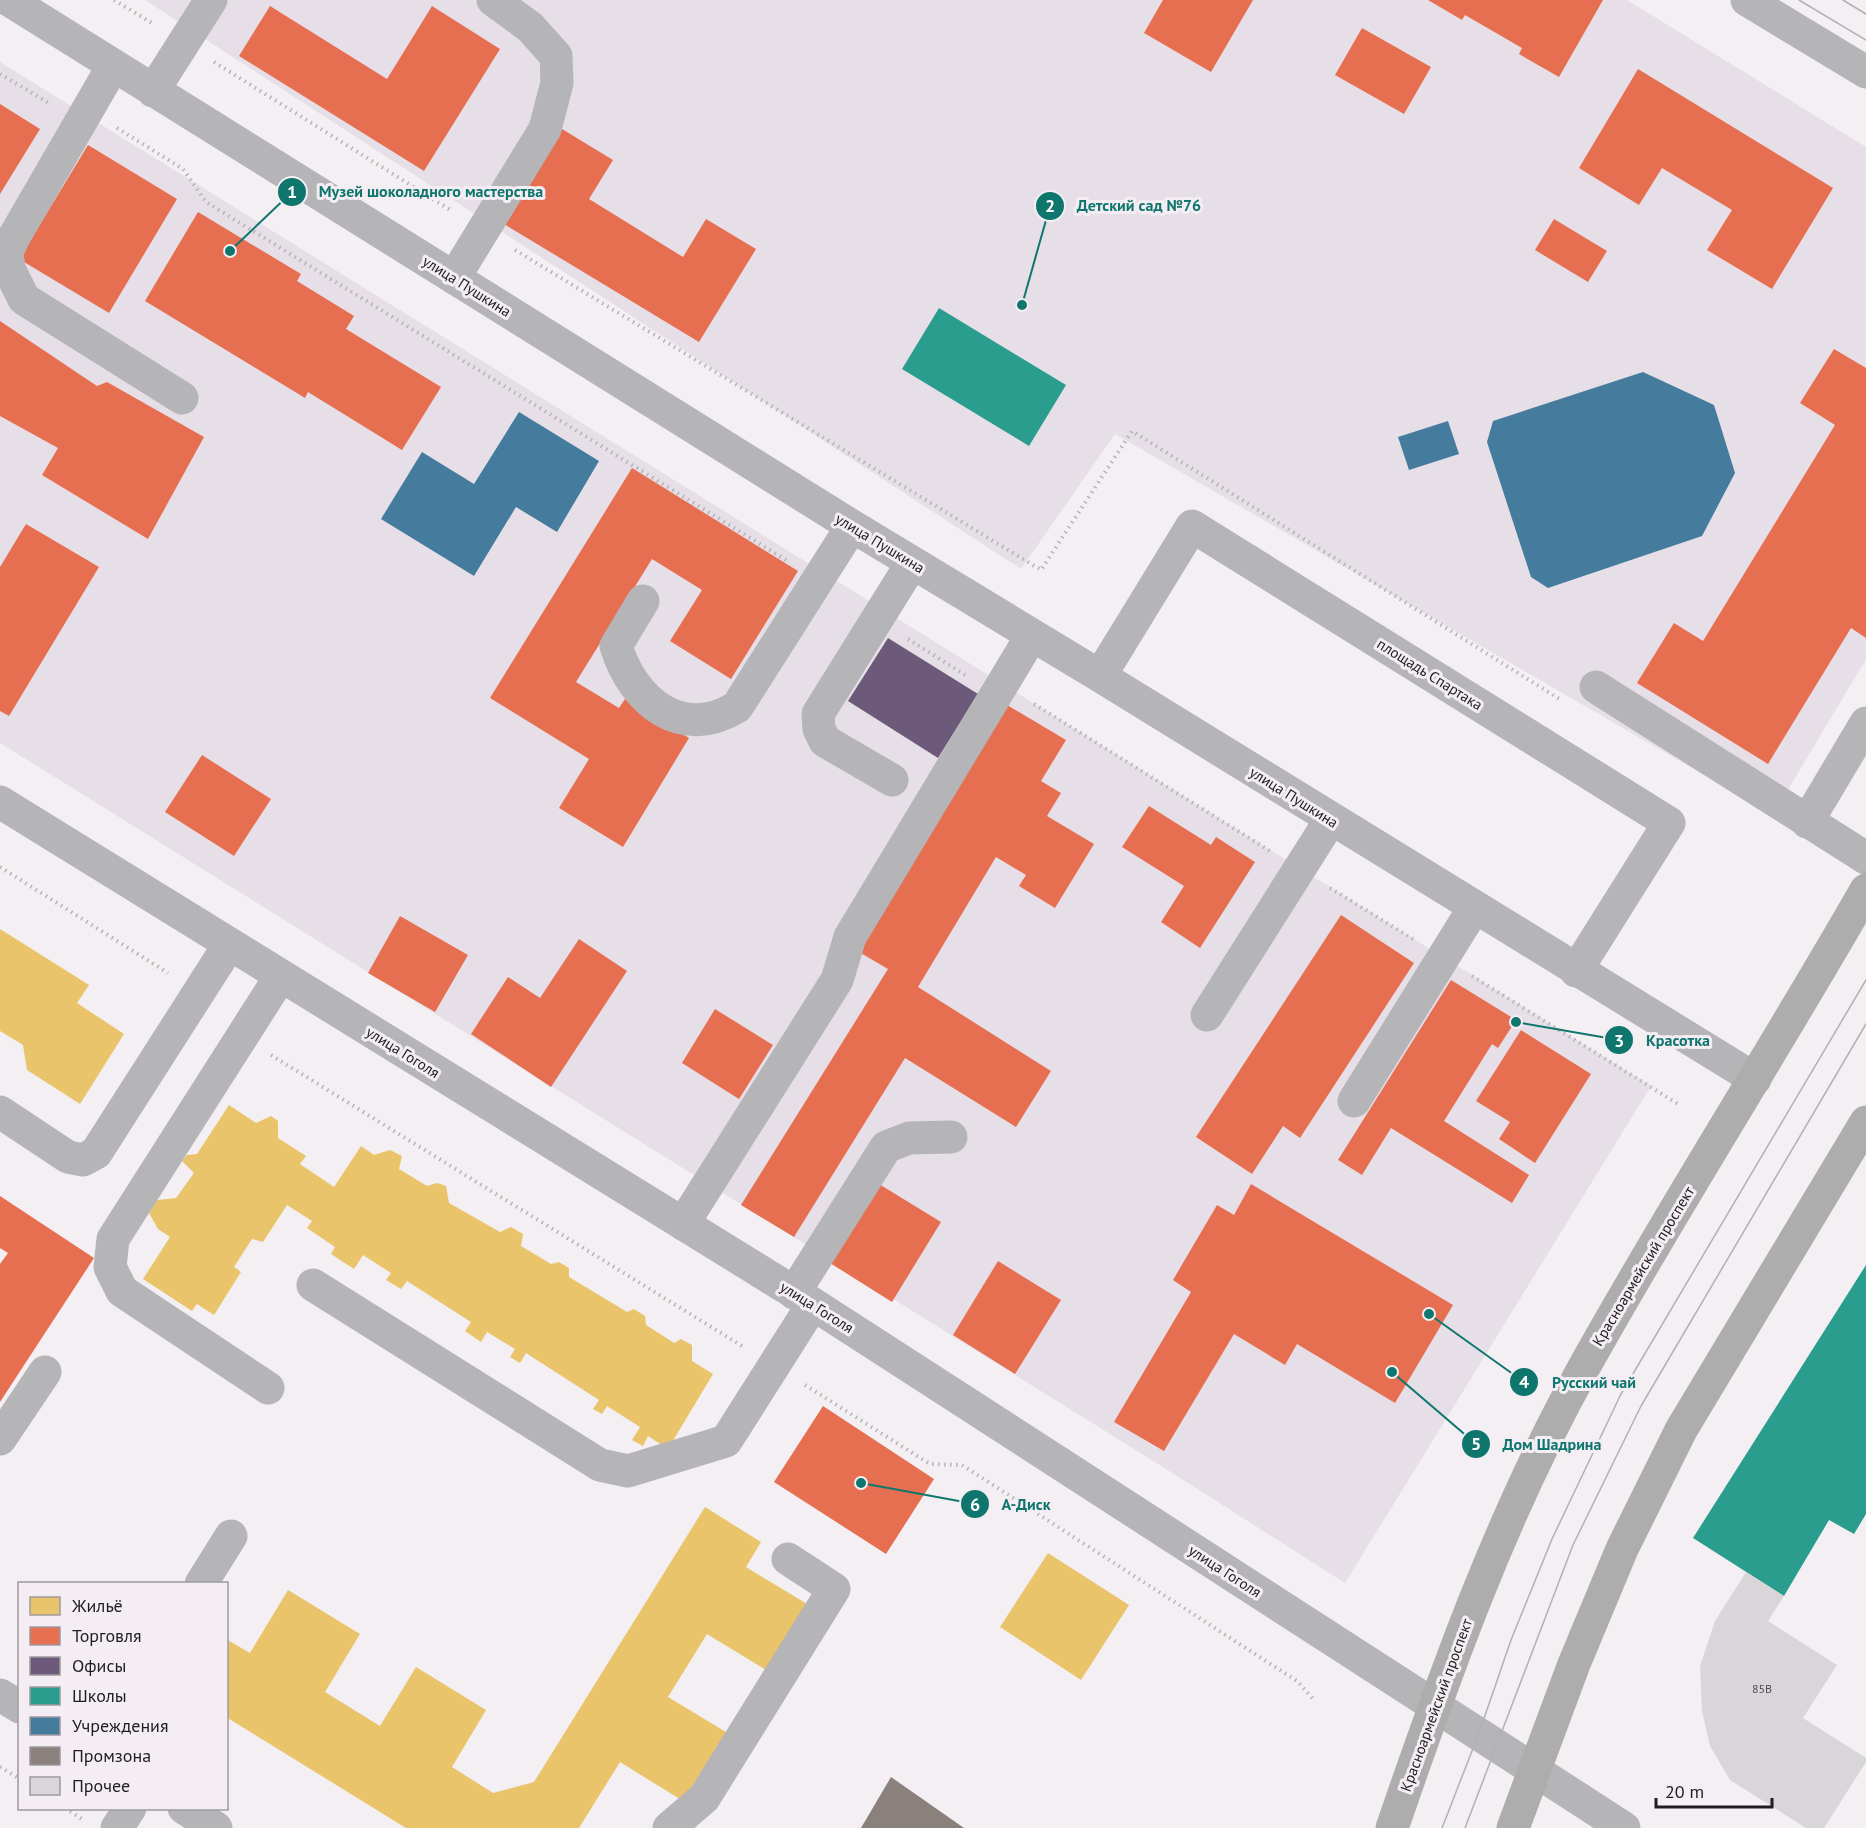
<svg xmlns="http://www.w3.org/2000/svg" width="1866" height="1828" viewBox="0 0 1866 1828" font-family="'PT Sans',sans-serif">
	<rect width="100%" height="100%" fill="#f3eff3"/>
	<!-- built -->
	<path fill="#e6dfe7" d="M145,0H1627L1866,147V659L1773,815L1115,434L1021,569Z
		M0,62L1651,1086L1345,1583L1163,1467L0,743Z"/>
	<!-- homes -->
	<path fill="#e9c46a" d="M0,929L89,985L77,1003L124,1034L80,1104L27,1070L23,1045L0,1031Z
		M229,1105L256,1123L271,1116L278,1121V1138L306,1156L300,1164L334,1187L361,1146L374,1155L390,1150L402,1156L399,1169L427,1186L437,1183L446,1186L449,1203L500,1232L511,1227L523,1234L521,1246L551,1264L559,1262L569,1268V1277L627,1312L634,1309L645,1316L646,1325L674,1343L681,1339L692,1345V1361L713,1374L668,1449L648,1436L643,1446L632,1440L640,1427L607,1406L602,1414L593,1409L599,1400L526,1353L520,1363L510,1357L515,1349L487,1332L481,1342L465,1331L471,1322L407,1281L401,1289L386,1280L391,1273L363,1255L354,1269L331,1254L335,1247L307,1228L312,1221L287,1205L263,1242L252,1239L234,1267L241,1272L214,1315L197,1304L192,1311L143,1279L170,1237L158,1229L149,1213L157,1200L176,1198L194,1173L182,1161L187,1155L197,1154Z
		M705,1507L761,1542L746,1567L807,1604L766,1670L707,1634L668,1697L726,1732L683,1801L620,1762L579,1828H406L226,1717V1639L250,1653L288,1590L360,1634L325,1692L380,1726L416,1667L486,1710L452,1767L493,1793L534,1782Z
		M1048,1553L1129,1605L1081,1680L1000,1627Z"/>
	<!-- shops -->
	<path fill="#e76f51" d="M1163,0H1253L1211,72L1144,33Z
		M1428,0H1603L1559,77L1519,54L1522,48L1465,15L1462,20Z
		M270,6L387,79L432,6L500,49L424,171L239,56Z
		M1362,28L1431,67L1404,114L1335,75Z
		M1638,69L1833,188L1772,289L1707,250L1732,210L1662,168L1639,205L1579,168Z
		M0,104L40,129L0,194Z
		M562,129L613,160L589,199L683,257L706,219L756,249L699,342L504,224Z
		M88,145L177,199L109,313L19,259Z
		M198,212L301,274L297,281L354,316L346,329L441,387L402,450L308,392L305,398L145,301Z
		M1554,219L1607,251L1588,282L1535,250Z
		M0,321L97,386L107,382L204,437L148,539L42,475L58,448L0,416Z
		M1834,349L1866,368V638L1851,628L1768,764L1637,683L1674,623L1703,641L1835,425L1800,403Z
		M632,468L798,571L731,679L670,641L702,590L652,559L576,682L619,708L625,699L689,738L623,847L559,808L589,759L490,698Z
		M26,524L99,567L9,716L0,711V567Z
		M1007,705L1066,740L1041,781L1061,793L1047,816L1094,844L1055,908L1019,886L1026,875L996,857L918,987L1051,1071L1016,1127L905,1058L794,1237L741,1205L888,969L859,952Z
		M202,755L271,799L234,856L165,812Z
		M1149,806L1211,845L1216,837L1255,862L1200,948L1161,922L1184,886L1122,847Z
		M1341,915L1414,963L1300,1138L1283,1126L1252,1174L1196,1137Z
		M400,916L468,955L435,1012L368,973Z
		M579,939L627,971L551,1087L471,1034L508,977L540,998Z
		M1451,980L1516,1020L1498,1048L1492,1044L1444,1121L1529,1175L1512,1203L1391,1128L1362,1175L1338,1160Z
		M715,1009L773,1045L739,1099L682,1063Z
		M1521,1030L1591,1074L1535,1163L1499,1139L1510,1122L1476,1101Z
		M879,1184L941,1222L892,1302L830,1263Z
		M1251,1184L1453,1305L1395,1403L1297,1344L1285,1365L1234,1334L1164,1451L1114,1422L1191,1292L1173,1280L1217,1205L1234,1215Z
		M0,1196L94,1258L0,1402V1264L8,1253L0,1248Z
		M998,1261L1061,1300L1015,1374L953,1335Z
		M823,1406L934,1479L886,1554L774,1482Z"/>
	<!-- offices -->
	<path fill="#6d597a" d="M888,638L978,694L938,758L848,701Z"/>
	<!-- schools -->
	<path fill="#2a9d8f" d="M939,308L1066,385L1029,446L902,369Z
		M1866,1265V1514L1854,1534L1829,1520L1784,1596L1693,1538Z"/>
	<!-- public -->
	<path fill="#457b9d" d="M1643,372L1714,405L1735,473L1702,536L1548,588L1531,577L1487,442L1493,421Z
		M519,412L599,461L557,532L516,507L474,576L381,519L422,452L474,484Z
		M1448,421L1459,454L1409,470L1398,437Z"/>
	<!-- industry -->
	<path fill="#8a817c" d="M891,1777L964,1828H861Z"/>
	<!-- building -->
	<path fill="#d8d6d9" d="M1746,1572L1784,1596L1768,1621L1837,1665L1803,1718L1866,1758V1762L1824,1828H1806L1730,1780L1710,1746L1702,1711L1700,1666L1715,1621Z"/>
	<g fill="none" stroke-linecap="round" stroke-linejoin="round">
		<!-- path -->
		<path stroke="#b5b4b5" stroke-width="4" stroke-dasharray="1.5 4.5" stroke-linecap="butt" d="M114,0L152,23
			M214,62L452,211
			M0,74L49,103
			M117,128L183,169L206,202L786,560
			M515,250L1041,570L1132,431L1561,700
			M908,639L965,675
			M1034,704L1270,851
			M0,867L168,973
			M1330,888L1413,939
			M1472,976L1678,1104
			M271,1055L742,1346
			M805,1385L930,1464L962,1465L1297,1681L1315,1701
			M0,1767L20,1779
			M65,1808L82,1819"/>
		<!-- minor -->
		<path stroke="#b5b4b6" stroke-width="33" d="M9,0L852,526L1100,676L1755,1079
			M1747,0L1866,72
			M113,66L14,237L7,252L9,269L24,299L182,398
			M153,91L211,0
			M454,278L545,129L557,83L556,56L530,27L493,0
			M643,601L616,646C633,702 682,741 737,707L852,526
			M1100,676L1192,526L1669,823L1576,971
			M1596,687L1866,858
			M892,780L825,741L819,729L818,714L912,563
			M0,802L813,1304L1624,1828
			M1807,822L1866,723
			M1207,1015L1331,819
			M1354,1101L1474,908
			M0,1112L68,1157L83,1160L96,1153L229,945
			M683,1224L837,980L850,937L1032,635
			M313,1285L600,1465L628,1471L726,1441L813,1304
			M794,1293L886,1147L909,1138L951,1137
			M268,1388L122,1291L110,1267L113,1239L280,977
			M0,1439L45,1372
			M201,1584L231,1536
			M0,1695L20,1707
			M184,1808L216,1828
			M117,1828L130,1808
			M669,1828L704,1798L834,1589L788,1559"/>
		<!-- major -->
		<path stroke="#adadae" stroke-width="33" d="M1392,1828C1446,1671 1502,1514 1583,1369C1673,1207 1774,1051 1866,890
			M1513,1828L1574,1664L1622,1549L1681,1430L1866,1122"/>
		<!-- tram -->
		<path stroke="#b2b0b2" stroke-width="1.5" d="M1799,0L1866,40
			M1843,0L1866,14
			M1442,1828L1479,1733L1511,1640L1552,1539L1621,1394L1866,980
			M1465,1828L1573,1545L1641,1406L1866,1024"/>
	</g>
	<g text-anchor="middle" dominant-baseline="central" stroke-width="6" stroke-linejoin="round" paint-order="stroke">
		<!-- number labels -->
		<g font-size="12" fill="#4f4d50">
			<text x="1762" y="1688">85В</text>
		</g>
		<!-- street labels -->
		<g font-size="15" fill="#1f1d20" stroke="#f4eef4">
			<text transform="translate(467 286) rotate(32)">улица Пушкина</text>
			<text transform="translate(880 543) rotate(31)">улица Пушкина</text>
			<text transform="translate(1430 674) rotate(32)">площадь Спартака</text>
			<text transform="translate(1294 797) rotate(32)">улица Пушкина</text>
			<text transform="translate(403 1052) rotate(32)">улица Гоголя</text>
			<text transform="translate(1643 1266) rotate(-59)">Красноармейский проспект</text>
			<text transform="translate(817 1307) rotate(32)">улица Гоголя</text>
			<text transform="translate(1225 1571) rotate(33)">улица Гоголя</text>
			<text transform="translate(1436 1705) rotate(-70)">Красноармейский проспект</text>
		</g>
	</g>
	<!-- callouts -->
	<path fill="none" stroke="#0f766e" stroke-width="2" d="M230 251L292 192M1022 305L1050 206M1516 1022L1619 1040M1429 1314L1524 1382M1392 1372L1476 1444M861 1483L975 1504"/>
	<g fill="#0f766e" stroke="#f4eef4" stroke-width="2">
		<circle cx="230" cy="251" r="6"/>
		<circle cx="1022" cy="305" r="6"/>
		<circle cx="1516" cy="1022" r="6"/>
		<circle cx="1429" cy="1314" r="6"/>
		<circle cx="1392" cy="1372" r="6"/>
		<circle cx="861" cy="1483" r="6"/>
		<circle cx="292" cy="192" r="15"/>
		<circle cx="1050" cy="206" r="15"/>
		<circle cx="1619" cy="1040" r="15"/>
		<circle cx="1524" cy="1382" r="15"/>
		<circle cx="1476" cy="1444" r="15"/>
		<circle cx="975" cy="1504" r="15"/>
	</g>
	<g font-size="18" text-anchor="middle" font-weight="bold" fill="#fff">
		<text x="292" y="198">1</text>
		<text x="1050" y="212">2</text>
		<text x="1619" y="1047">3</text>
		<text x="1524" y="1388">4</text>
		<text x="1476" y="1450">5</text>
		<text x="975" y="1511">6</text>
	</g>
	<g font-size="16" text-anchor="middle" font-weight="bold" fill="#0f766e" stroke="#f4eef4" stroke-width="6" stroke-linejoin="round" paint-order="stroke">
		<text x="431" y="197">Музей шоколадного мастерства</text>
		<text x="1139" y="211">Детский сад №76</text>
		<text x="1678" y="1046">Красотка</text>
		<text x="1594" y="1388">Русский чай</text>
		<text x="1552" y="1450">Дом Шадрина</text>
		<text x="1026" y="1510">А-Диск</text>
	</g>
	<!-- legend -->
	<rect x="18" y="1582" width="210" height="228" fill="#f4eef4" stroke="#9f9a9f" stroke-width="1.5"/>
	<rect x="30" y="1597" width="30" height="18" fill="#e9c46a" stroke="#9f9a9f" stroke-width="1.5"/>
	<text x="72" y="1612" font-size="18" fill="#1f1d20">Жильё</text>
	<rect x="30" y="1627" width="30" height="18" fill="#e76f51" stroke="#9f9a9f" stroke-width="1.5"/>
	<text x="72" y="1642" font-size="18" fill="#1f1d20">Торговля</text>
	<rect x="30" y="1657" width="30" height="18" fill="#6d597a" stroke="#9f9a9f" stroke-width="1.5"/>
	<text x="72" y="1672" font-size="18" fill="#1f1d20">Офисы</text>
	<rect x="30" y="1687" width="30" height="18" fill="#2a9d8f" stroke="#9f9a9f" stroke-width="1.5"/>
	<text x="72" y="1702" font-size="18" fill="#1f1d20">Школы</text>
	<rect x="30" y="1717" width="30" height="18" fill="#457b9d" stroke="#9f9a9f" stroke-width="1.5"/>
	<text x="72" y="1732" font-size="18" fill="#1f1d20">Учреждения</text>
	<rect x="30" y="1747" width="30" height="18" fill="#8a817c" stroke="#9f9a9f" stroke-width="1.5"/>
	<text x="72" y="1762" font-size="18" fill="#1f1d20">Промзона</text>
	<rect x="30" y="1777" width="30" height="18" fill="#d8d6d9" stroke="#9f9a9f" stroke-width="1.5"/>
	<text x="72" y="1792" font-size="18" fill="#1f1d20">Прочее</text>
	<!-- scale -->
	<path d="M1656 1798v9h116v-9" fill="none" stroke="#1f1d20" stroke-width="3"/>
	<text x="1665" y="1798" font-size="18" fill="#1f1d20" stroke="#f4eef4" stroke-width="4.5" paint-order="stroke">20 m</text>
</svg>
